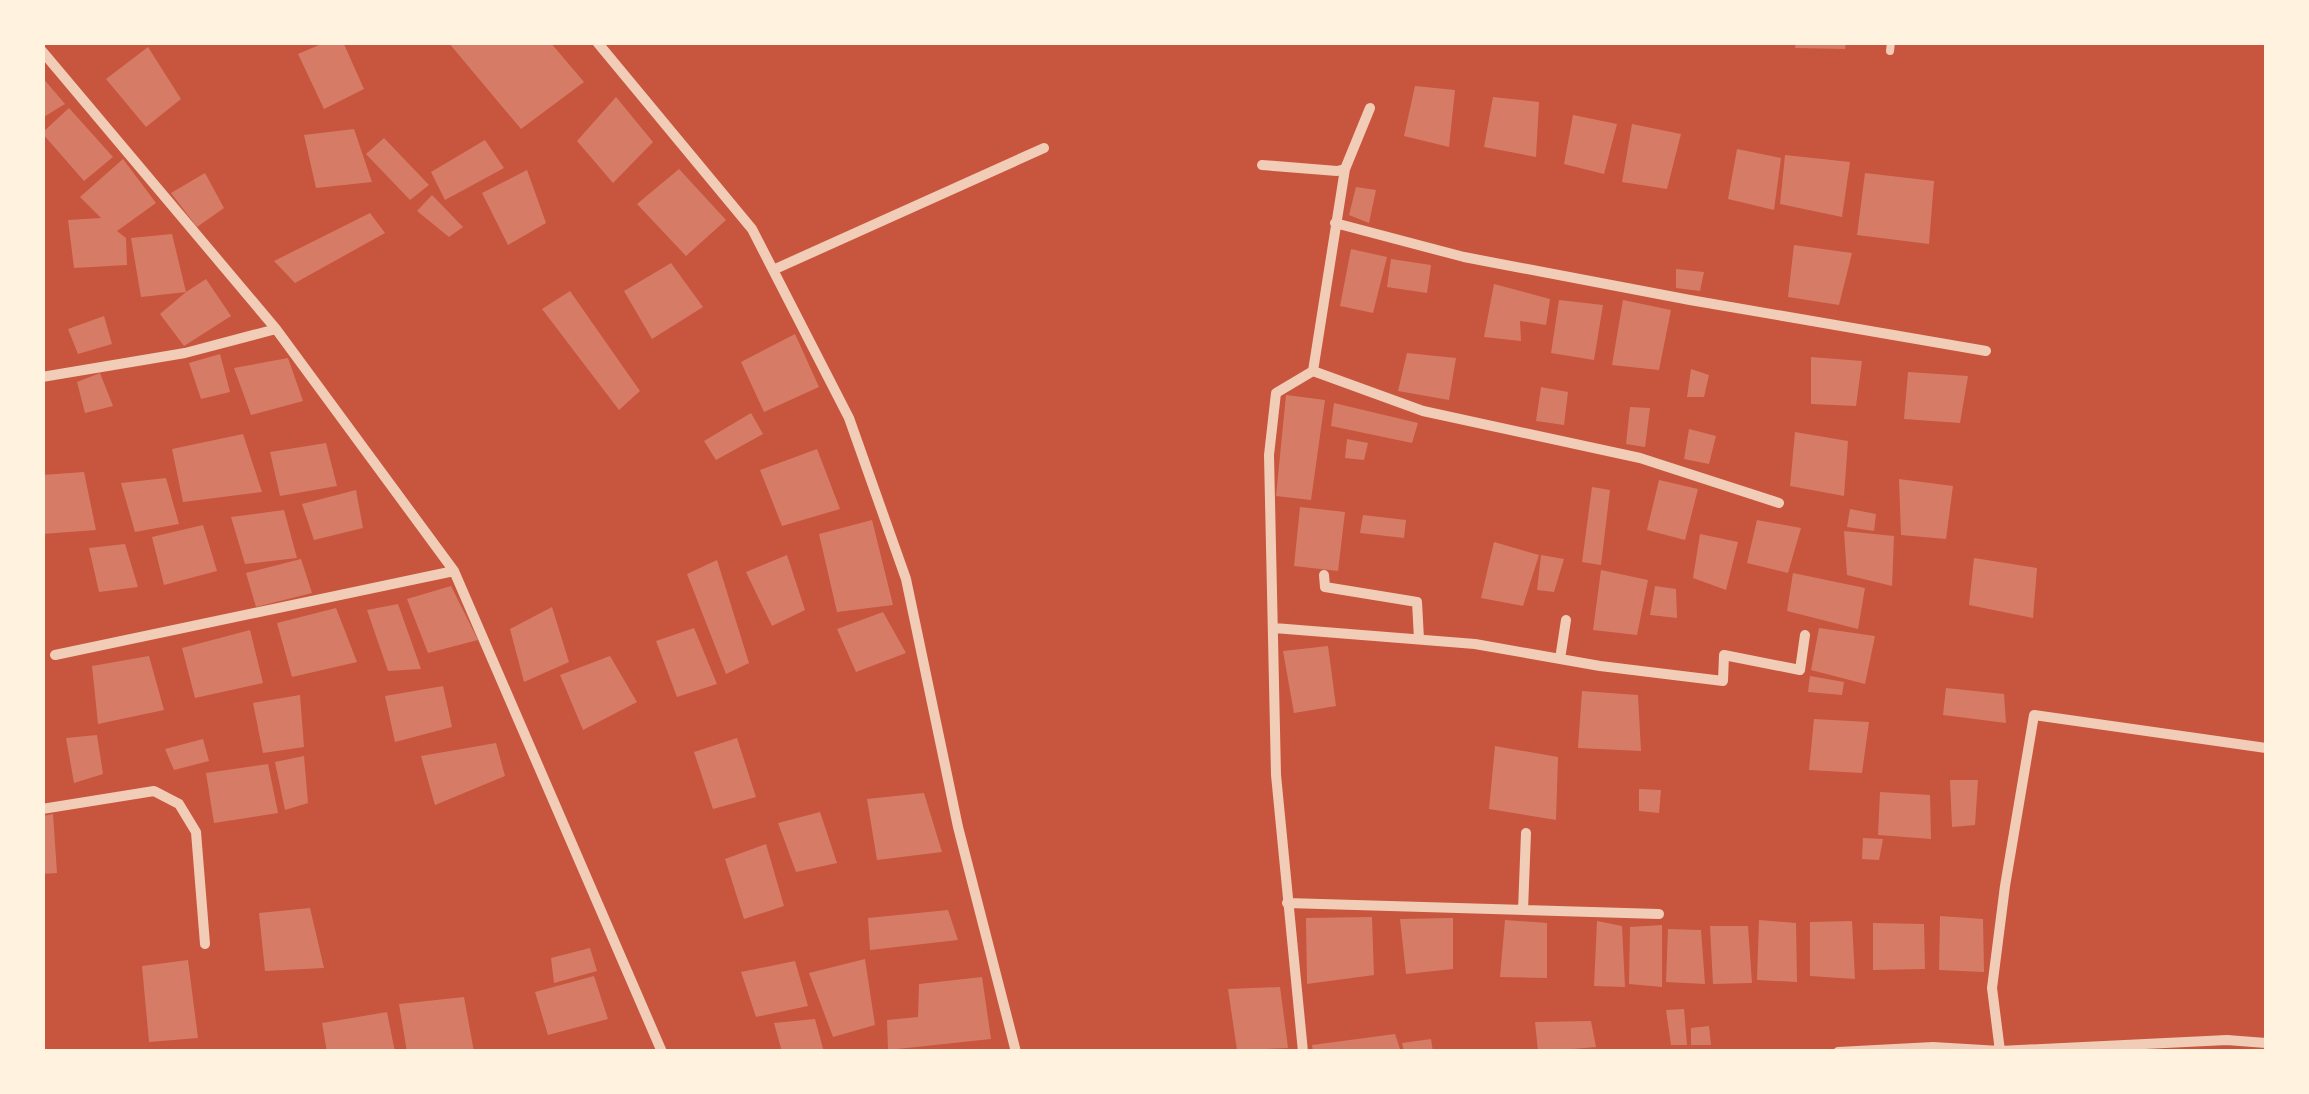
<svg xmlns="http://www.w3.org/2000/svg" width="2309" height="1094" viewBox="0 0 2309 1094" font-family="'Fira Sans',sans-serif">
	<rect width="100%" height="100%" fill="#c8553d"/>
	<!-- building -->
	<path fill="#d67c66" d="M326,42H343L364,89L324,109L298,54Z
		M448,42H550L584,82L521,129Z
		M1796,42H1846L1845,49L1795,48Z
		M148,47L181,99L146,127L106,79Z
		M42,77L65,104L42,118Z
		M1415,86L1455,90L1449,147L1404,136Z
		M616,97L653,142L613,183L577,141Z
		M1493,97L1539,102L1536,157L1484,147Z
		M69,108L113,157L84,181L42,133Z
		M1573,115L1617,124L1604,174L1564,164Z
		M1632,124L1681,134L1667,189L1622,182Z
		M354,129L372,182L316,188L304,135Z
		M384,138L429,185L410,200L366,154Z
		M485,140L504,168L445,200L431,172Z
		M1737,149L1781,158L1774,210L1728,199Z
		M1785,155L1850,162L1842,217L1780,204Z
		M123,159L156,203L117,231L126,238L127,265L74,268L68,220L101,218L80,197Z
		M679,169L726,220L686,256L637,204Z
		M527,170L546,223L508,245L482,193Z
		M205,173L224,208L197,227L171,193Z
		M1865,173L1934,181L1929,244L1857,235Z
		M1356,187L1376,190L1369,223L1349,215Z
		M432,195L463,227L449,237L417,211Z
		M370,213L385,233L295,283L274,261Z
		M172,234L186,292L206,279L231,316L184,346L160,314L186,292L141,297L131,238Z
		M1794,245L1852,253L1839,305L1788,297Z
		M1351,249L1387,257L1373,313L1340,306Z
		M1391,259L1431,265L1427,293L1387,287Z
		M671,263L703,307L652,339L624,291Z
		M1676,269L1704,272L1700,291L1676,288Z
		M1494,284L1550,299L1546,325L1520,321L1521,341L1484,337Z
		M570,291L640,391L619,410L542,309Z
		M1559,300L1603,305L1594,360L1551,353Z
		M1623,300L1671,310L1659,370L1612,365Z
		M104,316L112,344L78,354L68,329Z
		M795,334L819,387L764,412L741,362Z
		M1407,353L1456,358L1449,400L1398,391Z
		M220,354L230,392L201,399L189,363Z
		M1811,357L1862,361L1856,406L1811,404Z
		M288,358L303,401L251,415L234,368Z
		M1691,369L1709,375L1704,397H1687Z
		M1908,372L1968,376L1960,423L1904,419Z
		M100,373L113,406L85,413L77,382Z
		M1541,387L1568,392L1564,425L1536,421Z
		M1286,395L1325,400L1311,500L1276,496Z
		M1334,403L1418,423L1412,443L1331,426Z
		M1630,407L1650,408L1645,447L1626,444Z
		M751,413L763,434L716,460L704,441Z
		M1689,429L1716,436L1709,464L1684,459Z
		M1795,432L1848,441L1844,496L1790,486Z
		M243,434L262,492L183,502L172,449Z
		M1347,439L1368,443L1364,460L1345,458Z
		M326,443L337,486L280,496L270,452Z
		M817,449L840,509L782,526L760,470Z
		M84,472L96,530L42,534V475Z
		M166,478L179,524L135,532L121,483Z
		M1899,479L1953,486L1946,539L1901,535Z
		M1659,480L1698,489L1685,540L1647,530Z
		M1592,487L1610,490L1601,565L1582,562Z
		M356,490L363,528L314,540L302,504Z
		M1300,507L1345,512L1338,571L1294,566Z
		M1850,509L1876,514L1874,531L1847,527Z
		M284,510L297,558L245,564L231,517Z
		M1363,515L1406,520L1404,538L1360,533Z
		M872,520L893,605L837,612L819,534Z
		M1757,520L1801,528L1788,573L1747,563Z
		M203,525L217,571L164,585L152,537Z
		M1844,531L1894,536L1892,586L1847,575Z
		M1700,534L1738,542L1726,590L1693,578Z
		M1494,542L1539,555L1523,606L1481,598Z
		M125,544L138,587L99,592L89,548Z
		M787,555L805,610L772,626L746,572Z
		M1541,555L1564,559L1554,592L1537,590Z
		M1974,558L2037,568L2033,618L1969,605Z
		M301,559L312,593L256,607L246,573Z
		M717,560L749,663L726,674L687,574Z
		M1601,570L1648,580L1637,635L1593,630Z
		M1793,573L1865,588L1858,629L1787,611Z
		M451,586L478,640L428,653L407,599Z
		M1655,586L1676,589L1677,618L1650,615Z
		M398,604L421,669L388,671L367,610Z
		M552,607L569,662L524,682L510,629Z
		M336,608L357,662L292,677L277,623Z
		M883,612L906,653L856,672L837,629Z
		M694,628L717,684L677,697L656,641Z
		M1819,628L1875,636L1865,684L1811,670Z
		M250,630L263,683L195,698L182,648Z
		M1328,646L1336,706L1294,713L1283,651Z
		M149,656L164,710L98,724L92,666Z
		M610,656L637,702L583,730L560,675Z
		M1810,676L1844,682L1842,695L1808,692Z
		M443,686L452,727L395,742L385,696Z
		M1946,688L2004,694L2006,723L1943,715Z
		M1582,691L1638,695L1641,751L1578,748Z
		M300,695L304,747L263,753L253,703Z
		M1814,719L1869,722L1862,773L1809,770Z
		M97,735L103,774L74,783L66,738Z
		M737,738L756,797L713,809L694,752Z
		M203,739L209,761L174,770L165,749Z
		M496,743L505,776L435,805L421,756Z
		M1495,746L1558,757L1556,820L1489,809Z
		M304,756L308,803L285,810L275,762Z
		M268,764L278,813L214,823L206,773Z
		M1950,780H1978L1975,825L1952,827Z
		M1639,789L1661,790L1659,813L1639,811Z
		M1880,792L1930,795L1931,839L1878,835Z
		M924,793L942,852L877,860L867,799Z
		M820,812L837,863L796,872L778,823Z
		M53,814L57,873L42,874V816Z
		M1863,838L1883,839L1879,860L1862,859Z
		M766,844L784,906L744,919L725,859Z
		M310,908L324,968L265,971L259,913Z
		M948,910L958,940L870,950L868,918Z
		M1940,916L1983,919L1984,972L1939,970Z
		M1372,917L1374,975L1307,984L1306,918Z
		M1453,918V969L1406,974L1400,919Z
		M1505,920L1547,923V978L1500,977Z
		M1759,920L1796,923L1797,982L1757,980Z
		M1597,921L1622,926L1625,987L1594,986Z
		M1852,921L1855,979L1810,976V922Z
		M1873,923L1924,924L1925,969L1873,970Z
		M1662,925V987L1629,984L1630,927Z
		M1710,926H1748L1752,983L1713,984Z
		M1668,929L1701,930L1705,984L1666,982Z
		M590,948L597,971L554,983L551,958Z
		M865,959L875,1025L833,1037L809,973Z
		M188,960L198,1038L149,1042L142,966Z
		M795,961L808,1006L756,1017L741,972Z
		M594,976L608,1019L548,1035L535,992Z
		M982,977L991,1039L888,1050L887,1020L918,1017L919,984Z
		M1280,987L1288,1048L1237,1050L1228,989Z
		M464,997L474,1052H407L399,1004Z
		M1684,1009L1687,1045H1671L1666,1010Z
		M387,1012L395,1052H327L322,1023Z
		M815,1019L824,1052H782L774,1023Z
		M1591,1021L1596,1047L1538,1052L1535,1022Z
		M1709,1026L1711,1045H1691V1028Z
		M1395,1034L1401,1052H1313L1312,1045Z
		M1431,1039L1433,1052H1404L1402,1043Z"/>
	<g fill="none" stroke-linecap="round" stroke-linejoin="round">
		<!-- service -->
		<path stroke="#f1ccb7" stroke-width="8" d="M1890,51L1891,42"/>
		<!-- minor -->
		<path stroke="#f1ccb7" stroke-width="10" d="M597,42L752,229L849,418L906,579L958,827L1016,1052
			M42,51L276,329L454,571L662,1052
			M1262,165L1337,171L1345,169
			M1335,223L1464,257L1690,300L1986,351
			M773,270L1044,148
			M1313,371L1423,411L1640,458L1779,503
			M42,377L185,353L276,329
			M1324,575L1325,587L1417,602L1419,639
			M1274,628L1475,644L1600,666L1723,681L1724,655L1800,670L1805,635
			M55,655L454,571
			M1560,659L1566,620
			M42,809L154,791L179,804L196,832L205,944
			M1287,903L1659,914
			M1523,910L1526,833
			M2000,1051L1992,988L2005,886L2034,715L2266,748
			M1303,1052L1276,775L1269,455L1276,393L1313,371L1345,169L1370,108
			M1838,1052L1933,1047L2000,1051L2227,1040L2266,1043"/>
	</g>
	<!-- border -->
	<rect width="2309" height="1094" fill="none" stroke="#fff3e0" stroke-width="90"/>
</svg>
